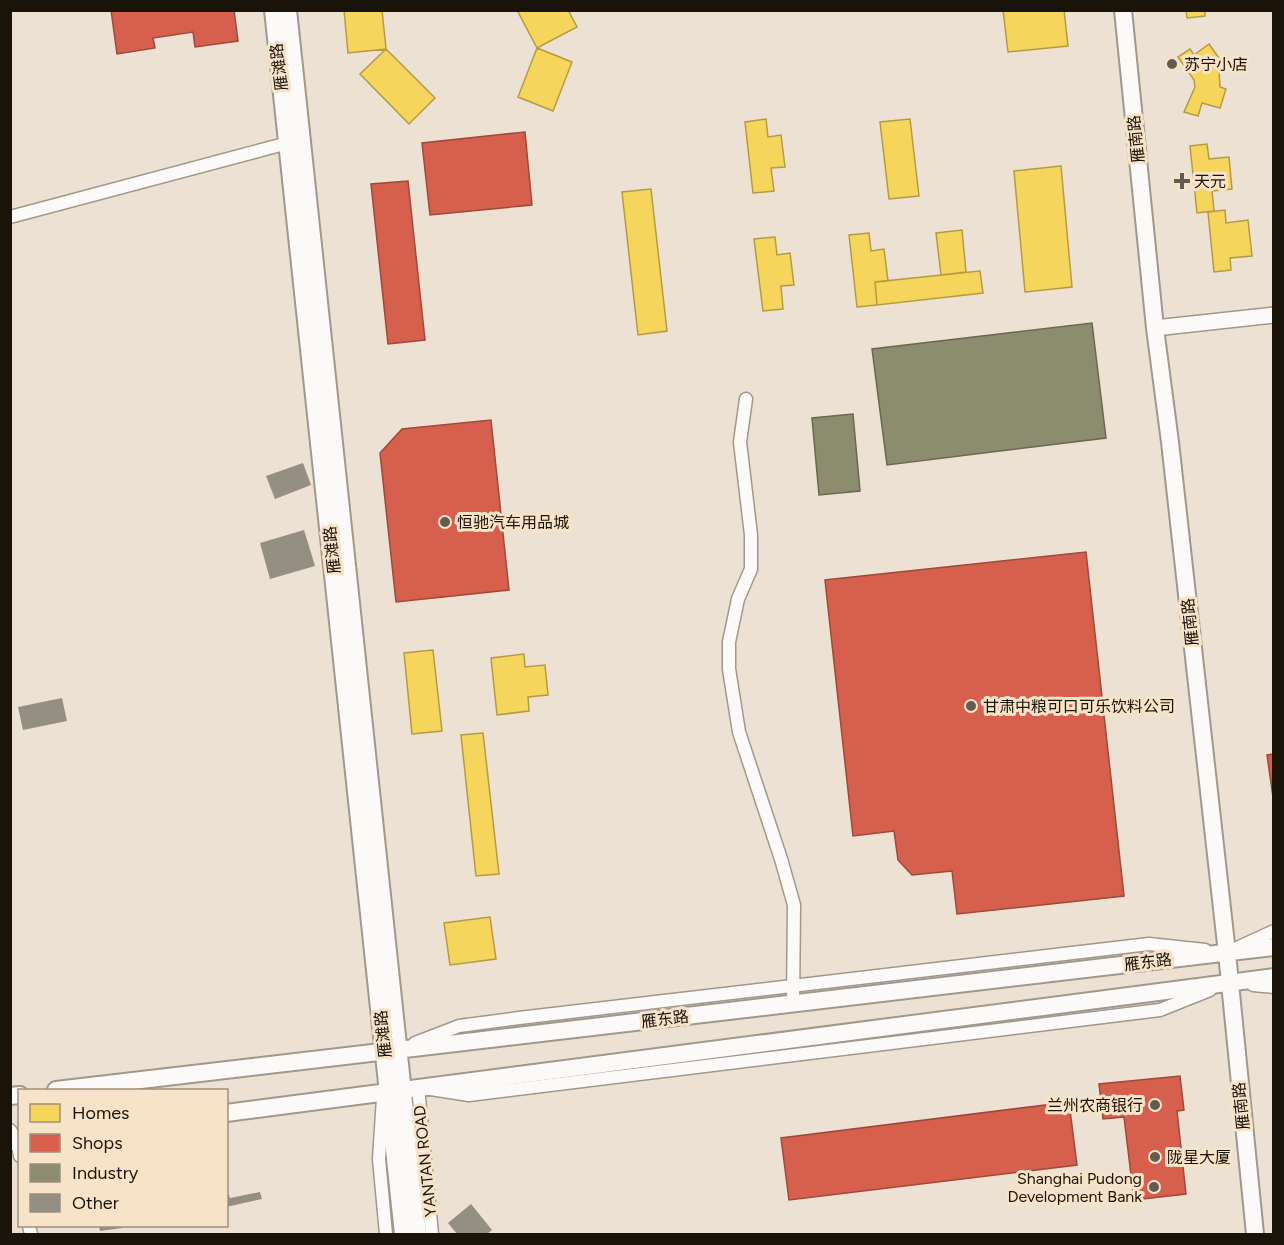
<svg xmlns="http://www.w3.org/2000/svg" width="1284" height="1245" viewBox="0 0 1284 1245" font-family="Figtree,'Noto Sans SC',sans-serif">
	<rect width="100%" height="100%" fill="#ece1d2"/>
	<!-- homes -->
	<path fill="#f6d55c" stroke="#b49b43" stroke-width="1.5" d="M344,10H382L386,49L348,53Z
		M517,10H568L577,27L537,48Z
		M1003,10H1064L1068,46L1008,52Z
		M1186,10H1205V16L1187,18Z
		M1209,44L1224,65L1219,69L1220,87L1226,89L1220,108L1202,103L1198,116L1184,112L1195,87L1194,80L1178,57L1190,49L1194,55Z
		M537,48L572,62L553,111L518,97Z
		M386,49L435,98L409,124L360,74Z
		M766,119L768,137L781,135L785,167L771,168L774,191L753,193L745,122Z
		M910,119L919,196L889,199L880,122Z
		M1207,144L1209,159L1229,157L1232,189L1212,191L1214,211L1197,213L1190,146Z
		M1061,166L1072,287L1025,292L1014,171Z
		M651,189L667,331L638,335L622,192Z
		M1225,210L1226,223L1248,220L1252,256L1230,258L1231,270L1214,272L1208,212Z
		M962,230L966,272L941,275L936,233Z
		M869,233L871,251L884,249L888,281L875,282L877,305L857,307L849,235Z
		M775,237L777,255L790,253L794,285L781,286L783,309L763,311L754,239Z
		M980,271L983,293L877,305L875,282Z
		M433,650L442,731L412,734L404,653Z
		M524,654L525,667L545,665L548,695L528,697L529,711L497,715L491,658Z
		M483,733L499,874L476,876L461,735Z
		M490,917L496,959L450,965L444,923Z"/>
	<!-- shops -->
	<path fill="#d6604d" stroke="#9e4939" stroke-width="1.5" d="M111,10H234L238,41L195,47L193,32L153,38L155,48L117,54Z
		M525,132L532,205L430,215L422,143Z
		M408,181L425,340L388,344L371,184Z
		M491,420L509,590L396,602L380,453L402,429Z
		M1086,552L1124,896L957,914L952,871L912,875L898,860L894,831L853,836L825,580Z
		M1274,754V804L1267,755Z
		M1180,1076L1184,1110L1177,1111L1186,1194L1134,1200L1124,1117L1103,1119L1099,1084Z
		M1069,1102L1077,1165L789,1200L781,1138Z"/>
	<!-- industry -->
	<path fill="#8c8c6e" stroke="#6a6850" stroke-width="1.5" d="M1092,323L1106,438L887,465L872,349Z
		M853,414L860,491L819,495L812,418Z"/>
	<!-- building -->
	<path fill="#958e82" d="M303,463L311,485L275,499L266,476Z
		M304,530L315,566L270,579L260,543Z
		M62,698L67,721L23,730L18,707Z
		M226,1187L230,1198L260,1192L262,1199L226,1207Z
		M471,1204L492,1230L487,1234H457L448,1223Z
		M99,1226H122V1228L100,1231Z"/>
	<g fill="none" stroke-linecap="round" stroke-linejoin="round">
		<!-- minor casing -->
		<g stroke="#a0988d" stroke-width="15">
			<path id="minor" d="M10,217L288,143
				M746,399L740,442L751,535V569L738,599L729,642V669L739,732L781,859L794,905L793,1003
				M1237,948L1274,931
				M1253,985L1274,987
				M415,1043L459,1026L519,1018L1149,944L1205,950
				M383,1098L379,1159L386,1234
				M10,1130L17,1141L20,1156
				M29,1226L31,1234
				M432,1234L418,1087L469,1095L1160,1010L1210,990"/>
		</g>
		<!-- tertiary casing -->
		<g stroke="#a0988d" stroke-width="18">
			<path id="tertiary" d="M1155,328L1274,315"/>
		</g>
		<!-- secondary casing -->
		<g stroke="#a0988d" stroke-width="20">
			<path id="secondary" d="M273,10L403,1234
				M288,10L418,1234
				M1123,10L1155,328L1170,442L1227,953L1255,1234
				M56,1090L1274,947
				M10,1096L20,1095
				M226,1113L1274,977
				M10,1142L20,1140"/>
		</g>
		<!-- minor -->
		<use href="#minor" stroke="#fcfaf8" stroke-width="12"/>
		<!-- tertiary -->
		<use href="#tertiary" stroke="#fcfaf8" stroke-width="15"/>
		<!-- secondary -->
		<use href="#secondary" stroke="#fcfaf8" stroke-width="16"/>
	</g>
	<!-- markers -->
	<g fill="#645b50" stroke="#f6e3c8" stroke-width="2">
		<circle cx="1172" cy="64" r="6"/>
		<path d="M1179 172h6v6h6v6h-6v6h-6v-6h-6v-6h6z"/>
		<circle cx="445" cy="522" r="6"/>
		<circle cx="971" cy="706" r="6"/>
		<circle cx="1155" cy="1105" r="6"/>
		<circle cx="1155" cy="1157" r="6"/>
		<circle cx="1154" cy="1187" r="6"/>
	</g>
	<g text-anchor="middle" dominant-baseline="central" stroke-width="6" stroke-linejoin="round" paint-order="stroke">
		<!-- poi labels -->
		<g font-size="16" fill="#1a130a" stroke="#f6e3c8" text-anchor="start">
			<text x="1184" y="64">苏宁小店</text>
			<text x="1194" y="181">天元</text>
			<text x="457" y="522">恒驰汽车用品城</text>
			<text x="983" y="706">甘肃中粮可口可乐饮料公司</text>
			<text x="1143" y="1105" text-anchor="end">兰州农商银行</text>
			<text x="1167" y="1157">陇星大厦</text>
			<text x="1142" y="1178" text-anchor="end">Shanghai Pudong<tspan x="1142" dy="18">Development Bank</tspan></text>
		</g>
		<!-- street labels -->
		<g font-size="16" fill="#1a130a" stroke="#f6e3c8">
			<text transform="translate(279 67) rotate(-97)">雁滩路</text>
			<text transform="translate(1136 139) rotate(-96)">雁南路</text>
			<text transform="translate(332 550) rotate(-96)">雁滩路</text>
			<text transform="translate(1190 622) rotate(-96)">雁南路</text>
			<text transform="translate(1148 962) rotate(-7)">雁东路</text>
			<text transform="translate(665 1019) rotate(-7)">雁东路</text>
			<text transform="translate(383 1034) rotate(-96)">雁滩路</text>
			<text transform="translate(1241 1106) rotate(-96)">雁南路</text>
			<text transform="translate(425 1161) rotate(-96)">YANTAN ROAD</text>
		</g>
	</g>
	<!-- border -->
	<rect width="1284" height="1245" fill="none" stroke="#1a130a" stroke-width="24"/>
	<!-- legend -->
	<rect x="18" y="1089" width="210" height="138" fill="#f6e3c8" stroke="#9e907c" stroke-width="1.5"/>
	<rect x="30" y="1104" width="30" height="18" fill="#f6d55c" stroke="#9e907c" stroke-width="1.5"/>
	<text x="72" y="1119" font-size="18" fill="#1a130a">Homes</text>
	<rect x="30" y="1134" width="30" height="18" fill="#d6604d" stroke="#9e907c" stroke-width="1.5"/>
	<text x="72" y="1149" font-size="18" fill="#1a130a">Shops</text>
	<rect x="30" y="1164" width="30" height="18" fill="#8c8c6e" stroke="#9e907c" stroke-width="1.5"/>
	<text x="72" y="1179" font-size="18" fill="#1a130a">Industry</text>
	<rect x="30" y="1194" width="30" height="18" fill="#958e82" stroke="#9e907c" stroke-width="1.5"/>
	<text x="72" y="1209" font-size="18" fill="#1a130a">Other</text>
</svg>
